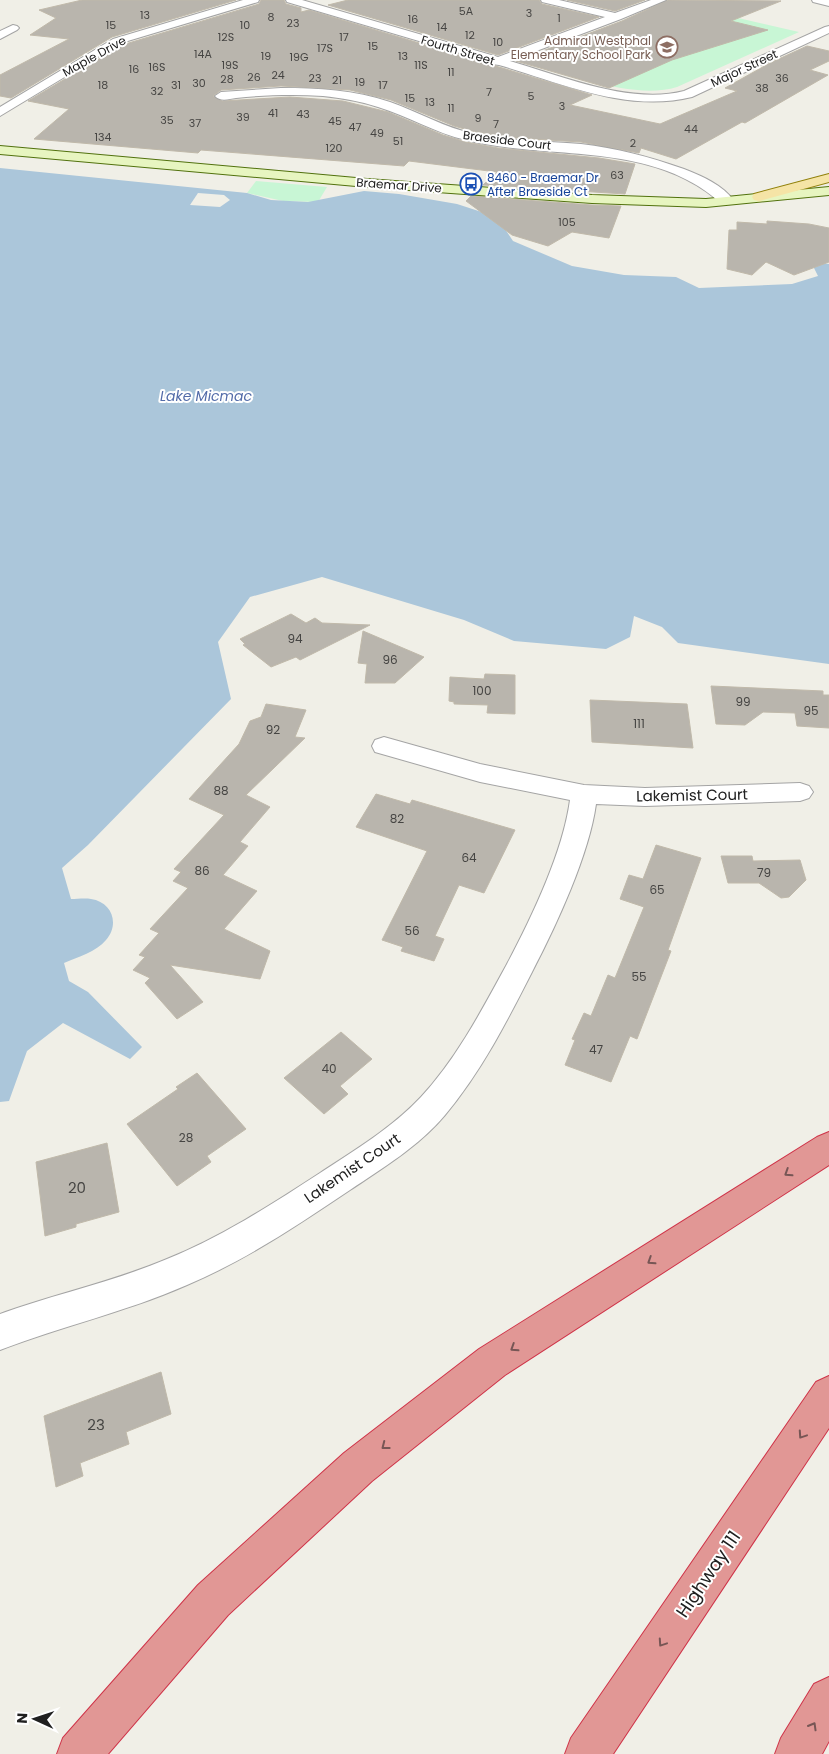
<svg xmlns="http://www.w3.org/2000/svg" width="829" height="1754" viewBox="0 0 829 1754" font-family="Poppins,sans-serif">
	<rect width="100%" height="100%" fill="#f0efe7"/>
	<!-- park -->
	<path fill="#c8f6d5" d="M678,4L799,32L677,87C635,100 572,75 530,63Z
		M256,181L327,187L318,202L283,201L247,193Z"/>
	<!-- water -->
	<path fill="#abc6da" d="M0,168L247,193L271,200L308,202L364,191L399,194L457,204L497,217L513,241L572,266L624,275L676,277L699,288L792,284L818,276L812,264L816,262L829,264V664L678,643L662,627L634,616L630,637L606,649L514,641L464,620L322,577L250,597L218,642L231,699L88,845L62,868L71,899C77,899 85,898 91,899C112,902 120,924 106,940C96,952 78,957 64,963L69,981L88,992L142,1047L130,1059L63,1023L27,1051L9,1101L0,1102Z"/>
	<!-- pier -->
	<path fill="#f0efe7" d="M198,193L224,195L230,200L220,207L190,205Z"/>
	<!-- building -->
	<path fill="#b9b5ad" stroke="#c0b9aa" d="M82,0H236L112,37L11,98L0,96V75L69,39L30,35L56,18L39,10Z
		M261,0H284L286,4L301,8V12L309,10L592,95L570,105L660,124L737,91L725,88L770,63L807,46L829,51V61L810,70L828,75L745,123L742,122L676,159L641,148L639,153L581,142L515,138L475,132L454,126L391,100L350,90L281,86L221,90L213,96L222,101L290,97L343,101L388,112L443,135L466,142L498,148L599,158L635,164L625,194L483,185L497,172L409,161L404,166L201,150L198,153L34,139L69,109L28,101L122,45L259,4Z
		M348,0H539L542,4L599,17L498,55L328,5Z
		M567,0H645L615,11Z
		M668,0L781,1L731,21L768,30L672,60L609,88L516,61L622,21Z
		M471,196L592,205L621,206L609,238L572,232L548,246L512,235L466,201Z
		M767,221L809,224L829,228V262L794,275L766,262L752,275L727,269L729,230H737V222L767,224Z
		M291,614L306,623L315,618L322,623L370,625L300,660L296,657L271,667L243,645L245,644L240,639Z
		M363,631L424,657L395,683H365L367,664L358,663Z
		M485,674L515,675V714L487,713L488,705L454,704V702L449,701L450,677L484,679Z
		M711,686L823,691V695H829V728L797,726L795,713L763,712L745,725L716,724Z
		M590,700L687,704L693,748L592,742Z
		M266,704L306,710L295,737L305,738L246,795L270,807L240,842L248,846L223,875L257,891L224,929L270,951L260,979L170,965L203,1002L177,1019L145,983L150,978L133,970L145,957L139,955L159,933L150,929L188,888L173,881L181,872L174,869L224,815L189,799L239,744L250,721L261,717Z
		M376,794L410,804L412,800L515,830L484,893L459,885L435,936L444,939L434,961L401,951L403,947L382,940L427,851L356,827Z
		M656,845L701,858L668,950L671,951L637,1039L630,1036L611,1082L565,1065L575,1040L572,1039L584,1013L591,1016L608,975L615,978L644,907L620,899L629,875L643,879Z
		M721,856H752L753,861L800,860L806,880L789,897L781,898L759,883H728Z
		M341,1032L372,1059L340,1086L348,1094L324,1114L284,1078Z
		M197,1073L246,1129L207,1156L211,1162L177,1186L127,1124L178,1089L176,1087Z
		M107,1143L119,1212L76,1224V1227L45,1236L36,1162Z
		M161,1372L171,1414L126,1432L129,1444L80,1463L83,1476L56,1487L44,1416Z"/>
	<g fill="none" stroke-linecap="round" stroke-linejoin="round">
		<!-- minor casing -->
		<g stroke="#a4a4a4" stroke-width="2">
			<path id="minor" d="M243,0H259L258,2L121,43L0,116V107L113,39Z
				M286,0H302L498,57L605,17L542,2L541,0H559L615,13L651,0H666L621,19L510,61C562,76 630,105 684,91L825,27L829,26V33L692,97C627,113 561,83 499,65L492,64L490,62L287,2Z
				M812,0H829V6L813,2Z
				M13,25L17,26L19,28L17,30L0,39V31Z
				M281,88C318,88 355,90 390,102C419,112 445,128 475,134C510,142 546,141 581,144C616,148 650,157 684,169C702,176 723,185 734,201L732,204H722C652,140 551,161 466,140C435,133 408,116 378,107C360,101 341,98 323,96C294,94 264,95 236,98C229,99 220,102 215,96L221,92Z
				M384,737L480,764L584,785L645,788L800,783L809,786L813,792L809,798L800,801L645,806L596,804C589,855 556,926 532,972C506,1023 481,1072 445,1115C419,1146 383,1168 350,1190C298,1225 246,1260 187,1285C126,1312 62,1326 0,1350V1314C55,1294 113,1282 167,1259C221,1237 271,1205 320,1173C355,1150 392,1128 421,1097C457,1058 482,1010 507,964C532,917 563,852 570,800L480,782L375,752L372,746L375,740Z"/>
		</g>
		<!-- secondary casing -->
		<g stroke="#51710d" stroke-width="2">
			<path id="secondary" d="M0,146L367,179L592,195L706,199L829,187V195L706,207L592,203L367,187L0,154Z"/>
		</g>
		<!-- primary casing -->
		<g stroke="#91800b" stroke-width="2">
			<path id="primary" d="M829,174V182L759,201L754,200L752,197L754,194Z"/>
		</g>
		<!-- motorway casing -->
		<g stroke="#cf3348" stroke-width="2">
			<path id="motorway" d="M829,1132V1165L505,1375L372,1481L228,1615L108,1754H57L63,1738L198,1585L344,1453L479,1349L817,1137Z
				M829,1376V1428L613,1754H565L571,1738L816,1382Z
				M829,1677V1741L822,1754H775L781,1738L814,1684Z"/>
		</g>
		<!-- minor -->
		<use href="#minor" fill="#fff" fill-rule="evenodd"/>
		<!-- secondary -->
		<use href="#secondary" fill="#e7f5c0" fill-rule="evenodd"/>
		<!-- primary -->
		<use href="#primary" fill="#f5e4a6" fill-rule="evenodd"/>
		<!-- motorway -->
		<use href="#motorway" fill="#e19795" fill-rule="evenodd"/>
	</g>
	<!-- one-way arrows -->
	<defs><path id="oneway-chevron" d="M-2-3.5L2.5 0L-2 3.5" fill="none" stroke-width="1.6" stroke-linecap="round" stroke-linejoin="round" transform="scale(1.25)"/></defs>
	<g stroke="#775655">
		<use href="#oneway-chevron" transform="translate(788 1173) rotate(147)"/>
		<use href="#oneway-chevron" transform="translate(651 1261) rotate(147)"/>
		<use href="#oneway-chevron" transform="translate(514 1348) rotate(147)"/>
		<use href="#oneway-chevron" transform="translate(802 1435) rotate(124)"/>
		<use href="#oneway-chevron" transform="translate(385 1446) rotate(142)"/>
		<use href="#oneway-chevron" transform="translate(662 1643) rotate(124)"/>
		<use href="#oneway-chevron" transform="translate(813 1726) rotate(-60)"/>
	</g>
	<!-- icons -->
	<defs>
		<g id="school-ring" transform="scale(1.125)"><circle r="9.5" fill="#fff" stroke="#8d6e63" stroke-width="1.5"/><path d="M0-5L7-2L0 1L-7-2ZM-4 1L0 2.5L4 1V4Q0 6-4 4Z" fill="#8d6e63"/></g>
		<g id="bus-ring" transform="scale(1.125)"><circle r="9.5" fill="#fff" stroke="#1a4fb4" stroke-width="1.5"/><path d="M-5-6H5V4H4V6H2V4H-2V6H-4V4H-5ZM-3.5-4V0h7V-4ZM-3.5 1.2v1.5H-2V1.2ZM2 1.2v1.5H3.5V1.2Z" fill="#1a4fb4"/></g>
	</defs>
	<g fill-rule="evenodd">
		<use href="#school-ring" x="667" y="47"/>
		<use href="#bus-ring" x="471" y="184"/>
	</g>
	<g text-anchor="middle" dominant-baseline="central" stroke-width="4" stroke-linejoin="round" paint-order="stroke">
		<!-- far-number labels -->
		<g font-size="11" fill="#464543">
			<text x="466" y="11">5A</text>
			<text x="529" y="13">3</text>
			<text x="145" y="15">13</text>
			<text x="271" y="17">8</text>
			<text x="559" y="18">1</text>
			<text x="413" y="19">16</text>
			<text x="293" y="23">23</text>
			<text x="111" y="25">15</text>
			<text x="245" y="25">10</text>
			<text x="442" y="27">14</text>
			<text x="470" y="35">12</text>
			<text x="226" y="37">12S</text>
			<text x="344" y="37">17</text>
			<text x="498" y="42">10</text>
			<text x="373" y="46">15</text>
			<text x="325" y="48">17S</text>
			<text x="203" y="54">14A</text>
			<text x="266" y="56">19</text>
			<text x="403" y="56">13</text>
			<text x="299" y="57">19G</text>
			<text x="230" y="65">19S</text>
			<text x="421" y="65">11S</text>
			<text x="157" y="67">16S</text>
			<text x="134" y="69">16</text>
			<text x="451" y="72">11</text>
			<text x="278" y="75">24</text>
			<text x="254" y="77">26</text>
			<text x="315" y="78">23</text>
			<text x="782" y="78">36</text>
			<text x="227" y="79">28</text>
			<text x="337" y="80">21</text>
			<text x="360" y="82">19</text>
			<text x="199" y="83">30</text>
			<text x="103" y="85">18</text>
			<text x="176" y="85">31</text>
			<text x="383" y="85">17</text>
			<text x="762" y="88">38</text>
			<text x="157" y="91">32</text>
			<text x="489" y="92">7</text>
			<text x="531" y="96">5</text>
			<text x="410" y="98">15</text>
			<text x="430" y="102">13</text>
			<text x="562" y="106">3</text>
			<text x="451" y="108">11</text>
			<text x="273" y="113">41</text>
			<text x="303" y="114">43</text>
			<text x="243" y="117">39</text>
			<text x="478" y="118">9</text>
			<text x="167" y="120">35</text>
			<text x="335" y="121">45</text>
			<text x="195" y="123">37</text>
			<text x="496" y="124">7</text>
			<text x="355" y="127">47</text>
			<text x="691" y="129">44</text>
			<text x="377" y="133">49</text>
			<text x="103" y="137">134</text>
			<text x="398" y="141">51</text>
			<text x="633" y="143">2</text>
			<text x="334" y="148">120</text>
			<text x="617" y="175">63</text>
			<text x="567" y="222">105</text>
		</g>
		<!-- far-education labels -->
		<g font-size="12" fill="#785e54" stroke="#fff" text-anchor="end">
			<text x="651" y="40">Admiral Westphal<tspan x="651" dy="14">Elementary School Park</tspan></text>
		</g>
		<!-- far-street labels -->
		<g font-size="12" fill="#202020" stroke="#fff">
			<text transform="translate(458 50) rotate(17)">Fourth Street</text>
			<text transform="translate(94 56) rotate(-29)">Maple Drive</text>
			<text transform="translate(744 68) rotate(-25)">Major Street</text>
			<text transform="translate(507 140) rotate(7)">Braeside Court</text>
			<text transform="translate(399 185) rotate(4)">Braemar Drive</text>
		</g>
		<!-- far-transit labels -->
		<g font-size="12" fill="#164399" stroke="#fff" text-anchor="start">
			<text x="487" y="177">8460 - Braemar Dr<tspan x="487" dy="14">After Braeside Ct</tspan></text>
		</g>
		<!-- number labels -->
		<g font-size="12" fill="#464543">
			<text x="295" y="638">94</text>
			<text x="390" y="659">96</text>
			<text x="482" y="690">100</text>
			<text x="743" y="701">99</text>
			<text x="811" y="710">95</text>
			<text x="639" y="723">111</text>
			<text x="273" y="729">92</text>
			<text x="221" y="790">88</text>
			<text x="397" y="818">82</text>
			<text x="469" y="857">64</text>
			<text x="202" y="870">86</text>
			<text x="764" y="872">79</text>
			<text x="657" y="889">65</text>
			<text x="412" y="930">56</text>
			<text x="639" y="976">55</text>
			<text x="596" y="1049">47</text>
			<text x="329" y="1068">40</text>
			<text x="186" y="1137">28</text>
		</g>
		<!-- far-water labels -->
		<g font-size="14" font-style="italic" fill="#536ca9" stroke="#fff">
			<text x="206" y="396">Lake Micmac</text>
		</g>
		<!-- street labels -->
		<g font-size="15" fill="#202020" stroke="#fff">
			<text transform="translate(692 795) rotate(-1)">Lakemist Court</text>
			<text transform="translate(352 1168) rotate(-34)">Lakemist Court</text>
		</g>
		<!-- near-number labels -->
		<g font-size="15" fill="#464543">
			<text x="77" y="1187">20</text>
			<text x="96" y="1424">23</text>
		</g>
		<!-- near-street labels -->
		<g font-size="18" fill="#202020" stroke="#fff">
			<text transform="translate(708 1574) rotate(-56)">Highway 111</text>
		</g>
	</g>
	<!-- north arrow -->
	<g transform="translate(35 1719) rotate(273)" stroke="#ffffff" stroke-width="4" paint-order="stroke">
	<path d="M0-4L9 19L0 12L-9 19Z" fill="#202020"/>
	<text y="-8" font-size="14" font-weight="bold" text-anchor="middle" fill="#202020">N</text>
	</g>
</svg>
